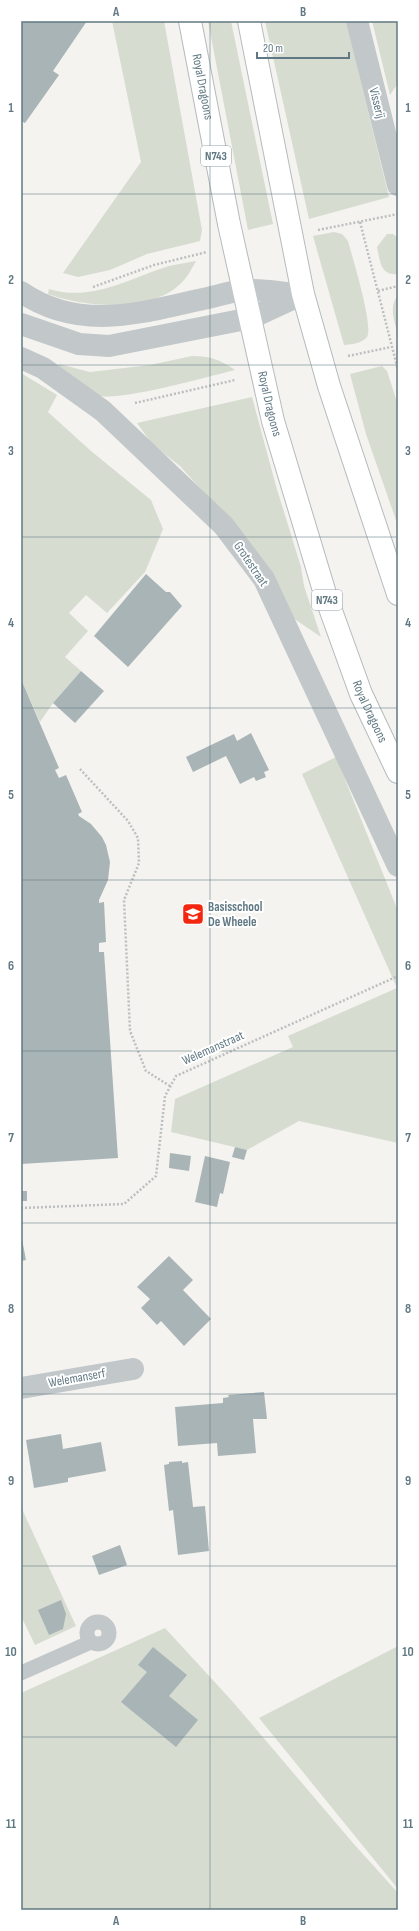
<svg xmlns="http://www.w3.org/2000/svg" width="419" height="1931" viewBox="0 0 419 1931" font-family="'Sofia Sans Condensed',sans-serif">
	<rect width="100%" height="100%" fill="#f4f3ef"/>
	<!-- green -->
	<path fill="#d6dcd0" d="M112,21H164L202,230L200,241L147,254L110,270L78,277L63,273L141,162Z
		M208,21H231L273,224L248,230Z
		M265,21H346L389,197L309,219Z
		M372,21H398V83L390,95Z
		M334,232L342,234L348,241C352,256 374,327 367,337C361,344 352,344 344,345L313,236Z
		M387,234H393L398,238V274C380,276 380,260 377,247Z
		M196,261C191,270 186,280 178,286C147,313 84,307 48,294L49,289C92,302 128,279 169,266C177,264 187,263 196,261Z
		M398,296V335C395,323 388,306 398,296Z
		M192,356C210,356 219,359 235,370C210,376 116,403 96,395C82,389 69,378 57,370L59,364L90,372L150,365Z
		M382,366L387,371L398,405V526L366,434L350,374Z
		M21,373L57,395L48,412L91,451L151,500L163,529L145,572L107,613L86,595L69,613L88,631L65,657L81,671L53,703L40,722L21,679Z
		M252,397L276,486L301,567L304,586L321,637L293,618L243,536L180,466L152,444L137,423Z
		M336,757L398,911V1143L299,1121L247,1150L171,1132L175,1099L293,1047L288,1036L397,988L302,774Z
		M21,1507L76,1626L35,1645L21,1616Z
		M165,1628L233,1702L353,1843L398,1893V1910H21V1693Z
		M398,1646V1889L259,1718Z"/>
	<!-- building -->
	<path fill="#a9b4b7" d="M21,21H87L53,71L59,75L25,123L21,121Z
		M146,574L166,592H170L182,606L128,667L94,636Z
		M81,671L104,691L75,723L53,703Z
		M21,679L59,768L55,770L59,778L66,775L82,812L78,814L79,816L91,824L102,837L106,845L110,862L108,880L99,900V903L104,902L106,942L99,943V952H104L118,1158L21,1164Z
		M251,733L269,770L264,772L266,777L256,781L254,777L240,784L226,756L193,772L186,757L234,734L237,741Z
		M235,1147L247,1150L244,1160L232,1157Z
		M170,1153L191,1156L189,1171L169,1168Z
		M205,1156L230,1162L223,1194L220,1193L217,1207L195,1202Z
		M21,1191H27V1201H21Z
		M21,1234L26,1260L21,1261Z
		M169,1256L193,1280L183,1290L211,1319L184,1346L161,1321L157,1325L141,1308L150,1299L137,1287Z
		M264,1392L267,1419H253L256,1453L218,1456L217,1443L178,1446L175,1407L223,1403V1398L229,1397L228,1395Z
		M61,1434L63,1449L101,1442L106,1471L68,1478V1482L34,1488L26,1440Z
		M182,1461V1463L188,1462L193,1507L205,1506L209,1551L178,1555L173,1510L169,1511L164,1465L169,1464V1462Z
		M120,1545L127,1565L99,1575L92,1556Z
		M61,1600L66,1614L63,1629L49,1635L38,1610Z
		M153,1647L187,1675L169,1696L198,1720L176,1747L121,1702L147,1672L138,1665Z"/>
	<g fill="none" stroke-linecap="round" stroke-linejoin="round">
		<!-- primary casing -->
		<g stroke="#b5babd" stroke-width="24">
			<g id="primary">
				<path id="s1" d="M190,21L229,224L273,421L326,597L361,694L398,772"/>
				<path d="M249,21L303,294L329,386L398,594"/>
			</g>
		</g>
		<!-- path -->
		<path stroke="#bcbec0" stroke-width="2.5" stroke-dasharray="2 2" stroke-linecap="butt" d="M360,222L398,370
			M318,230L398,214
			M93,287L154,265L207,252
			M378,291L398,286
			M348,356L391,347
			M135,403L235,380
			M80,769L128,821L138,838L139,863L124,900L130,1031L146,1071L170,1086
			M21,1208L124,1204L156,1176L165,1096L176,1076L398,976"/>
		<!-- service -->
		<path stroke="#c2c7c9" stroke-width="15" d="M87 1633a11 11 0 1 1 22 0a11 11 0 1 1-22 0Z
			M21,1673L91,1642"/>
		<!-- minor -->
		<path stroke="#c2c7c9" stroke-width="22" d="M357,21L398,185
			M21,358L43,368L103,411L224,526L264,579L398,866
			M21,1388L133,1369"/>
		<!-- tertiary -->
		<path stroke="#c2c7c9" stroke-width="22" d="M21,292C80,332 140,313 203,299C217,296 232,291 245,290C263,289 282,293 300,294
			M21,324L79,344L109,346L251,318L303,294"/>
		<!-- primary -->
		<use href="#primary" stroke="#fff" stroke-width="22"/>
	</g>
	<!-- grid -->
	<path fill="none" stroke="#607883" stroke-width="1" stroke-opacity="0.55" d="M210,21V1910M21,194H398M21,365H398M21,537H398M21,708H398M21,880H398M21,1051H398M21,1223H398M21,1394H398M21,1566H398M21,1737H398"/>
	<!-- icons -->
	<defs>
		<g id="school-square" transform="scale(1.15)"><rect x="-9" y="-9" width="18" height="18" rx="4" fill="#f32610" stroke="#fff"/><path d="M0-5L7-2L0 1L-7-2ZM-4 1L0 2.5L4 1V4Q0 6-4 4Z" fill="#fff"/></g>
	</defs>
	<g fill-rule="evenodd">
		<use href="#school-square" x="193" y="914"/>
	</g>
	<g text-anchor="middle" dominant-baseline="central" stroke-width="4" stroke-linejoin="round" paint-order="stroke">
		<!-- shield labels -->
		<g fill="#fff" stroke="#90a0a8" stroke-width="1">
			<rect x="201" y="146" width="30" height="20" rx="3"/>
			<rect x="312" y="590" width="30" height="20" rx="3"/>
		</g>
		<g font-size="12" font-weight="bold" fill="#607883">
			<text x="216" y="156">N743</text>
			<text x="327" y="600">N743</text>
		</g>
		<!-- street labels -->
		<g font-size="13" fill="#607883" stroke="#fff">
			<text stroke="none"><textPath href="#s1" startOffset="67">Royal Dragoons</textPath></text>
			<text transform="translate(377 103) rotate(76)">Visserij</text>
			<text stroke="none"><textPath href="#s1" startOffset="391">Royal Dragoons</textPath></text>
			<text transform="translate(251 564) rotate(56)">Grotestraat</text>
			<text stroke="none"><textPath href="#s1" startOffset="715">Royal Dragoons</textPath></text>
			<text transform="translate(213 1048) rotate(-24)">Welemanstraat</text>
			<text transform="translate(77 1378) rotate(-10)">Welemanserf</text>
		</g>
		<!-- poi labels -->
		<g font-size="13" font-weight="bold" fill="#607883" stroke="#fff" text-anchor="start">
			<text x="208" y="907">Basisschool<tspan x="208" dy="15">De Wheele</tspan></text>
		</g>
	</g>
	<!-- border -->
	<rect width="419" height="1931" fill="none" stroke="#ffffff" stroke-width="44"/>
	<!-- scale -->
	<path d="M257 52v6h92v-6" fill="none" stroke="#607883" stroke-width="2"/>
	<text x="263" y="52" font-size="12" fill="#607883" stroke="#ffffff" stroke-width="3" paint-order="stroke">20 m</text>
	<rect x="22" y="22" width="375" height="1887" fill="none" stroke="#607883" stroke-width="1.5"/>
	<g font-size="13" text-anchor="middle" font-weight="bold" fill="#607883">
		<text x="116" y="16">A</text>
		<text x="303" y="16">B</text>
		<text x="11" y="112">1</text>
		<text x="408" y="112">1</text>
		<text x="11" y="284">2</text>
		<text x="408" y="284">2</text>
		<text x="11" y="455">3</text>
		<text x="408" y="455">3</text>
		<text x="11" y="627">4</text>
		<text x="408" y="627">4</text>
		<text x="11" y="799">5</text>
		<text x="408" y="799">5</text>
		<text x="11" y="970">6</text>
		<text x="408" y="970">6</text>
		<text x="11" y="1142">7</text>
		<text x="408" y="1142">7</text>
		<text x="11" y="1313">8</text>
		<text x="408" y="1313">8</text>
		<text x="11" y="1485">9</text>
		<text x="408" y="1485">9</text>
		<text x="11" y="1656">10</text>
		<text x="408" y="1656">10</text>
		<text x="11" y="1828">11</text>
		<text x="408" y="1828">11</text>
		<text x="116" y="1925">A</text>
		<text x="303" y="1925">B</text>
	</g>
</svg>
